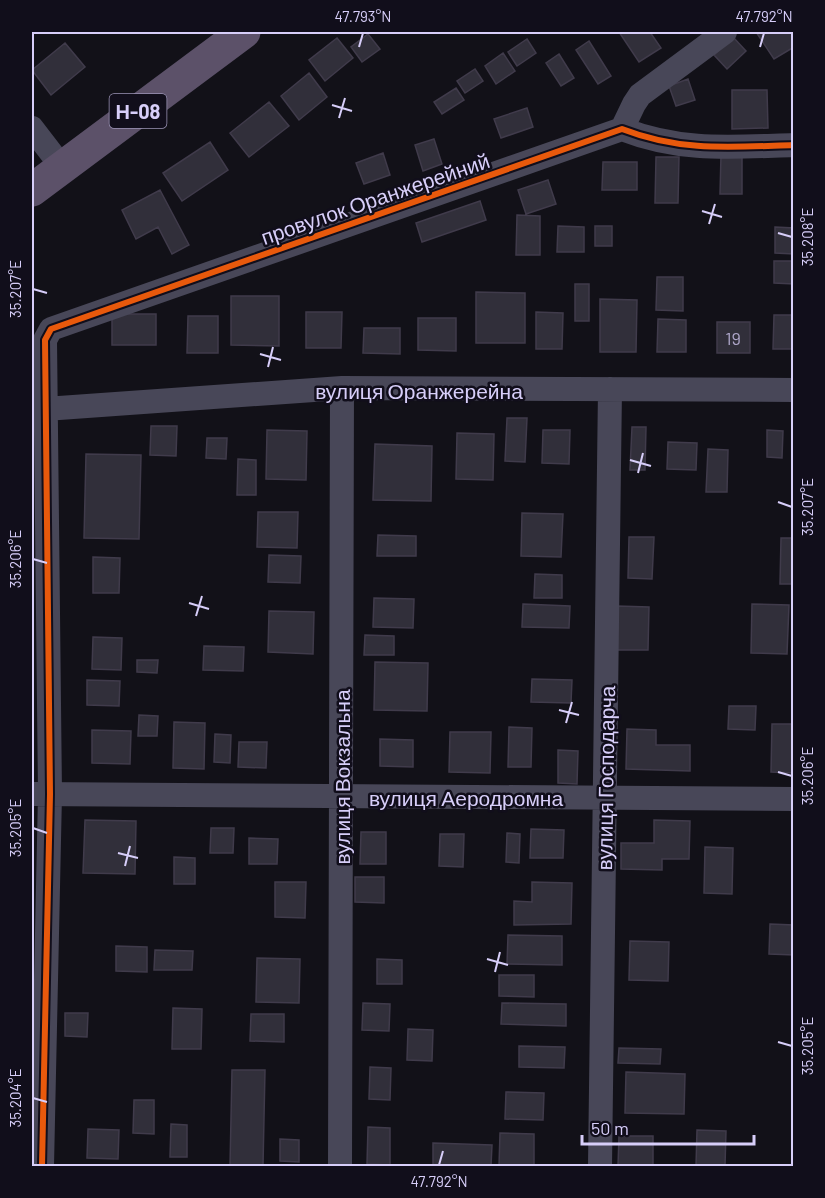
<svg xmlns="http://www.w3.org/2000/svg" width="825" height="1198" viewBox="0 0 825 1198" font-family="Barlow,sans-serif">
	<rect width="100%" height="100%" fill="#121118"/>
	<!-- building -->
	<path fill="#312f3a" stroke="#403b4b" stroke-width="1.5" d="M619,32H650L661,48L639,62Z
		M756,32H794V47L774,59Z
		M368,34L380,49L362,62L351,47Z
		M733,37L746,51L727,69L714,55Z
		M337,38L353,58L325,81L309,60Z
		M527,39L536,53L517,66L508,52Z
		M589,41L611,76L598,84L576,50Z
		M65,43L85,67L51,95L32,70Z
		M503,53L515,71L496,84L485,66Z
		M559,54L574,78L561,86L546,63Z
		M475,69L483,81L465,93L457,81Z
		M309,73L327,97L299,120L281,96Z
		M688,79L695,100L676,106L669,86Z
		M456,88L464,100L442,114L434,102Z
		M732,90H767L768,128L732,129Z
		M269,102L289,126L249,157L230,133Z
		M527,108L533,127L501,138L494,119Z
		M434,139L442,164L423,171L415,145Z
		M210,142L228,170L182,201L163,173Z
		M383,153L390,175L364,184L356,163Z
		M721,155H742V194H720Z
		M656,157H679L678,203H655Z
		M603,162H637V190H602Z
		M548,180L556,204L526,214L518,190Z
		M160,190L189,245L172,254L158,227L136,239L122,210Z
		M480,201L486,220L422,242L416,223Z
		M517,215L540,216V255H516Z
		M558,226L584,227V252H557Z
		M595,226H612V246H595Z
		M775,227L794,228V254L775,253Z
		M774,261H794V284L774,283Z
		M657,277H683V311L656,310Z
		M575,284H589V321H575Z
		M476,292L525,293V343H476Z
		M231,296H279V346L231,345Z
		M600,299L637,300L636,352H600Z
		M306,312H342L341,348H306Z
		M536,312L563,313L562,349H536Z
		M112,314H156V345H112Z
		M774,315H794V349H773Z
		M188,316H218V353H187Z
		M418,318H456V351L418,350Z
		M658,319L686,320V352H657Z
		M717,322H750V353H717Z
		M364,328H400V354L363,353Z
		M507,418H527L525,462L505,461Z
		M151,426H177L176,456L150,455Z
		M632,427H646L645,470H630Z
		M267,430L307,431L306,480L266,479Z
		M543,430H570L569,464L542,463Z
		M767,430L783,431L782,458L767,457Z
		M457,433L494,434L493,480L456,479Z
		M207,438H227L226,459L206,458Z
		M668,442L697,443L696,470L667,469Z
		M375,444L432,446L431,501L373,500Z
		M708,449L728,450L727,492H706Z
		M86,454L141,455L139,539L84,538Z
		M238,459L256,460V495H237Z
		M258,512H298L297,548L257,547Z
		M522,513L563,514L561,557L521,556Z
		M378,535L416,536V556H377Z
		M629,537H654L652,579L628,578Z
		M781,538H794V584H780Z
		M269,555L301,556L300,583L268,582Z
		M93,557L120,558L119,593H93Z
		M535,574L562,575V598H534Z
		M374,598L414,599L413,628L373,627Z
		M523,604L570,606L569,628L522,627Z
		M752,604L789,605L787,654L751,653Z
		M617,606L649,607L648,650H616Z
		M269,611L314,612L313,654L268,652Z
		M365,635L394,636V655H364Z
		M93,637L122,638L121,670L92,669Z
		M204,646L244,647L243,671L203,670Z
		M137,660H158L157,673L137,672Z
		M375,662L428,663L427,711L374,710Z
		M532,679L572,680L571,703L531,702Z
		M87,680L120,681L119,706L87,705Z
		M729,706H756L755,730L728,729Z
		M139,715L158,716L157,736H138Z
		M174,722L205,723L204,769L173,768Z
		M772,724H794V773L771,772Z
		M509,727L532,728L531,767H508Z
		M627,729L656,730V745H690V771L626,769Z
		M92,730L131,731L130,764L92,763Z
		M450,732H491L490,773L449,772Z
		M215,734L231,735L230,763L214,762Z
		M380,739L413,740V767L380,766Z
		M239,742H267L266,768L238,767Z
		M558,750L578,751L577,784L558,783Z
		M85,820L136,821L135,874L83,873Z
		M654,820L690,821L689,859H662V870L621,869V843H654Z
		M211,828H234L233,853H210Z
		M531,829L564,830L563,858H530Z
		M361,832H386V864H360Z
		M507,833L520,834L519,863L506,862Z
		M440,834H464L463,867L439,866Z
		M249,838L278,839L277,864H249Z
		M705,847L733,848L732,894L704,893Z
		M174,857L195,858V884H174Z
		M355,877H384V903L355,902Z
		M275,882H306L305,918L275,917Z
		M532,882L572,883L571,924L514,925V901L532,902Z
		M770,924L794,925V955L769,954Z
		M508,935L562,936V965L507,964Z
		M630,941L669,942L668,981L629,980Z
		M116,946L147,947V972L116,971Z
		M155,950L193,951L192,970H154Z
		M257,958L300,959L299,1003L256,1002Z
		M377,959L402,960V984H377Z
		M499,975H534V997L499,996Z
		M363,1003L390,1004L389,1031L362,1030Z
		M502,1003L566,1004V1026L501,1024Z
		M173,1008L202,1009L201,1049H172Z
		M65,1013H88L87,1037L65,1036Z
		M251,1014H284V1042L250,1041Z
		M408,1029L433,1030L432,1061L407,1060Z
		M519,1046L565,1047L564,1068L519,1067Z
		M619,1048L661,1049L660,1064L618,1063Z
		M370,1067L391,1068L390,1100L369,1099Z
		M232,1070H265L263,1166H230Z
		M626,1072L685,1074L684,1114L625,1113Z
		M506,1092L544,1093L543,1120L505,1119Z
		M134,1100H154V1134L133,1133Z
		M171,1124L187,1125V1157H170Z
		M368,1127L390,1128V1165L367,1164Z
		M88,1129L119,1130L118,1159L87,1158Z
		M697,1130L726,1131L725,1166H696Z
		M500,1133L534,1134V1166H499Z
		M619,1136H653V1166H618Z
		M280,1139L299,1140V1162L280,1161Z
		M433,1143L492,1145L491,1166H433Z"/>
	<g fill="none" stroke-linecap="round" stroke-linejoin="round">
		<!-- street -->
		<path stroke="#484758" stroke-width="24" d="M32,128L62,167
			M622,129L634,104L640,95L725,32
			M45,409L342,388L794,390
			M32,794L794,799
			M42,1166L50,794L45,340L51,329L622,129C681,152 731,147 794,145
			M340,1166L342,388
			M600,1166L610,389"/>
		<!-- primary -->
		<path stroke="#5c5169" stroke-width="33" d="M32,190L244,32"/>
		<!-- cycleway casing -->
		<g stroke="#110e1b" stroke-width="10">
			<path id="cycleway" d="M42,1166L50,794L45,340L51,329L622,129C681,152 731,147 794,145"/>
		</g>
		<!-- cycleway -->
		<use href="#cycleway" stroke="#e8590c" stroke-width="6"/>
	</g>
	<!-- ticks -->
	<path fill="none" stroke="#d7cef9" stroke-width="2" d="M359,47L363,33M760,47L764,33M332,105L352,111M339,118L345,98M702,211L722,217M709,224L715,204M778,233L792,237M33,289L47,293M260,354L281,360M268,367L273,347M630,460L651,466M638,473L643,453M778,502L792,507M33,559L47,563M189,603L209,609M196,616L202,596M559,710L579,715M566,723L572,702M778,772L792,776M33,828L47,833M118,853L138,858M125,866L130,846M487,959L508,965M495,972L500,952M778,1042L792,1046M33,1098L47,1102M439,1165L443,1151"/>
	<g text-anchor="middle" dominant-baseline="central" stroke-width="5" stroke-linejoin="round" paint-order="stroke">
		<!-- number labels -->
		<g font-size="18" fill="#aea6c9">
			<text x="733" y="338">19</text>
		</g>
		<!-- shield labels -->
		<rect fill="#110e1b" stroke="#9c94b6" stroke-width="1.5" x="109.5" y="94" width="57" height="34" rx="4.5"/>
		<g font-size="20" font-weight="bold" fill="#d7cef9">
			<text x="138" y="111">Н-08</text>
		</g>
		<!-- street labels -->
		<g font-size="21" fill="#d7cef9" stroke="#110e1b">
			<text transform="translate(375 198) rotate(-19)">провулок Оранжерейний</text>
			<text x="419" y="390">вулиця Оранжерейна</text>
			<text transform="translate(341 777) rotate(-90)">вулиця Вокзальна</text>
			<text transform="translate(605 778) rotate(-89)">вулиця Господарча</text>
			<text x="466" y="797">вулиця Аеродромна</text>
		</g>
	</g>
	<!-- border -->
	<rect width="825" height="1198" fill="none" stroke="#110e1b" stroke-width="66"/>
	<!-- scale -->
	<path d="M582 1135v9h172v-9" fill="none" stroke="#d7cef9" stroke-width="3"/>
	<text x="591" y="1135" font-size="18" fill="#d7cef9" stroke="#110e1b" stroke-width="4.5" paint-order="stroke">50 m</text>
	<rect x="33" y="33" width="759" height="1132" fill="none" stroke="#d7cef9" stroke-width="2"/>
	<g font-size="15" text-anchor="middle" fill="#d7cef9">
		<text x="363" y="22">47.793°N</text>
		<text x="764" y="22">47.792°N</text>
		<text transform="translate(808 237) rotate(-90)" y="5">35.208°E</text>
		<text transform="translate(16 289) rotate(-90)" y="5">35.207°E</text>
		<text transform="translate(808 507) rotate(-90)" y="5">35.207°E</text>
		<text transform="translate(16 559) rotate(-90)" y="5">35.206°E</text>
		<text transform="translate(808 776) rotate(-90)" y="5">35.206°E</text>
		<text transform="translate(16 828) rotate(-90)" y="5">35.205°E</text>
		<text transform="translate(808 1046) rotate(-90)" y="5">35.205°E</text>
		<text transform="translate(16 1098) rotate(-90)" y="5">35.204°E</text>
		<text x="439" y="1187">47.792°N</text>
	</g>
</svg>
